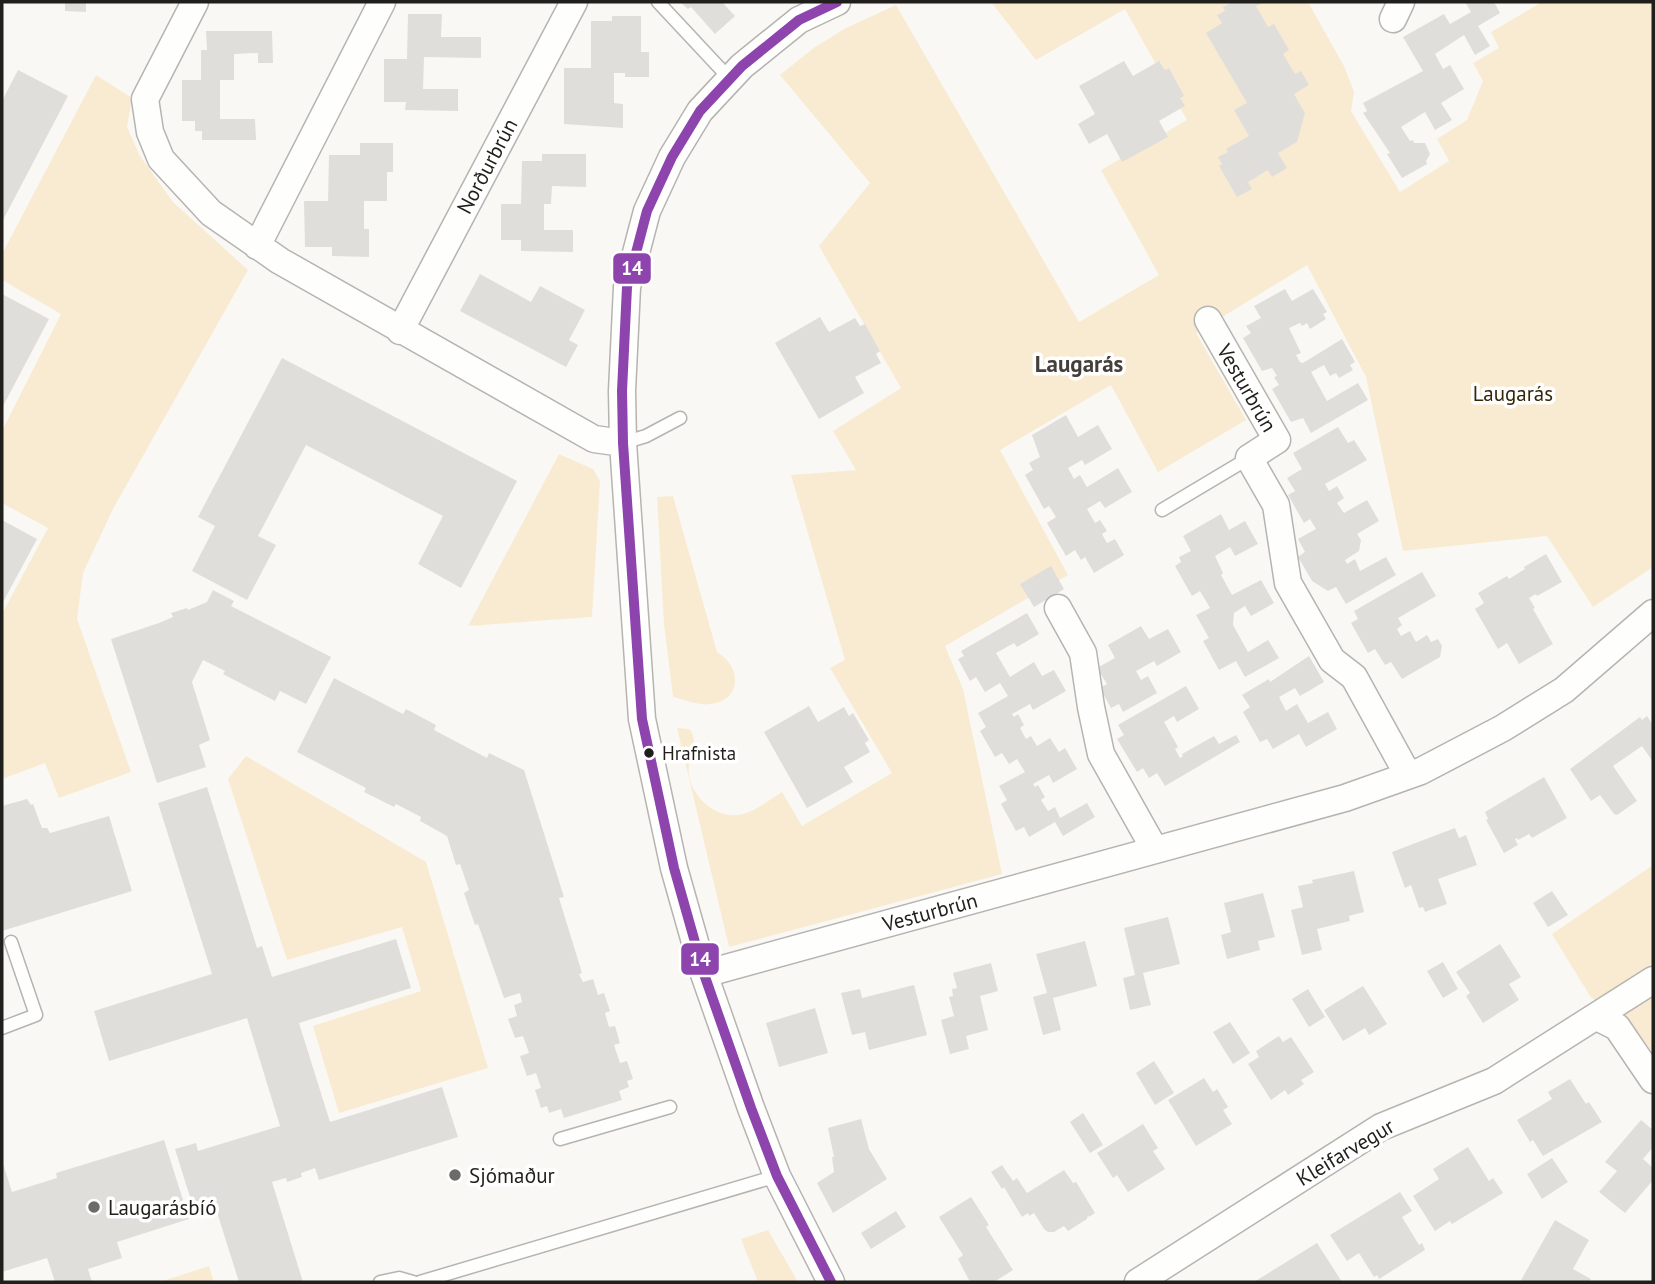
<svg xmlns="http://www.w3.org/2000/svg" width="1655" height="1284" viewBox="0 0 1655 1284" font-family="'PT Sans',sans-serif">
	<rect width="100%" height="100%" fill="#faf8f4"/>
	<!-- green -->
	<path fill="#f9ebd2" d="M991,2H1308L1344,66L1354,92L1351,111L1400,192L1449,161L1437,139L1467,120L1483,81L1473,63L1499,48L1491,32L1542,2H1653V567L1593,607L1547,536L1403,551L1366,377L1307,265L1196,333L1246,420L1158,472L1111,385L1000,450L1068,575L945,646L963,689L1002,874L729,947L677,728L689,729C701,742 686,760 689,776C693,799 719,821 743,814C756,811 770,799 782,792L802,826L892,773L830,668L845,660L791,475L856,470L833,431L901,388L819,246L870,183L780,75L815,47L846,28L896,5L1079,322L1159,275L1101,170L1187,120L1125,9L1036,60Z
		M96,75L132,98L127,127L140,156L173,202L248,270L113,509L83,573L77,619L131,772L59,798L45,763L2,779V614L48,528L2,503V431L61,314L2,280V254Z
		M559,454L593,469L600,481L592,617L468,626Z
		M673,496L717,652C741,666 743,700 711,704C699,706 685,700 673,697L664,625L657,497Z
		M246,756L426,862L488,1068L339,1113L313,1026L421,991L402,927L287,960L228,779Z
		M1653,865V971L1599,1004L1590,996L1552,934Z
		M1653,990V1054L1647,1049L1621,1011Z
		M768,1230L798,1282H758L741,1239Z
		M209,1266L214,1282H160Z"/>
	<!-- building -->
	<path fill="#e0dedb" d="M65,2H86V12L65,11Z
		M680,2H722L735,16L715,34L691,7L688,9Z
		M1233,2H1265L1256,6L1268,27L1274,24L1289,50L1283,54L1295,74L1301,71L1309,85L1294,94L1305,113L1297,142L1278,153L1287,168L1272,177L1268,170L1248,182L1252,189L1237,197L1219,166L1222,164L1218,157L1228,152L1226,149L1249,136L1234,110L1247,103L1206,33L1222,23L1217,15L1225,11L1223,7Z
		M1465,2H1494L1500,13L1478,26L1490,46L1475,55L1464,35L1435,54L1443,69L1450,65L1464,89L1441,103L1452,120L1435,130L1425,112L1401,127L1410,141L1413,140L1414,143H1425L1430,154L1426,161L1427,164L1402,178L1387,154L1390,153L1363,113L1367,111L1363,103L1423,71L1403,37L1444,14L1450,24L1471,12Z
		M408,14H442L441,37H481V58L424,57L423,89H458V111L405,110L406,102H384V59H407Z
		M612,16H641V52H649V77H625V73H614V103L623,104V128L564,124V68H591V21H612Z
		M206,31H272L273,63H258V53L234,54V80H220V119H255L256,140H202V131H195V121H182V80H201V50H207Z
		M1124,61L1133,76L1159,61L1165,70L1169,68L1184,96L1180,98L1185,106L1159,121L1168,137L1122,162L1107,134L1089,144L1078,124L1095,114L1079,86Z
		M18,70L68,96L2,222V101Z
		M360,143H393V172H387V201H364V229H369V257L332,256V247H305L304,201H328L329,155H360Z
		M542,154H586V187L552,186L551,204H544V230H573V252L521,251V240H501V204H521L522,161H542Z
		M480,274L531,302L540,286L585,310L569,340L578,345L566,367L460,311Z
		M1285,289L1292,301L1313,289L1327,312L1323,314L1326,319L1310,329L1307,323L1302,326L1300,323L1289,328L1301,353L1296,355L1300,362L1303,363L1342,339L1355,362L1350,365L1353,370L1339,378L1336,373L1330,376L1324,365L1311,372L1327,401L1358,383L1368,400L1311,433L1303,418L1291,422L1272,389L1279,385L1274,377L1277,376L1272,368L1262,371L1243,338L1251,333L1246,326L1261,318L1254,306Z
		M2,294L49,319L2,408Z
		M820,317L829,332L855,318L860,326L865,324L880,351L876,354L881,363L855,377L864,393L819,419L775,343Z
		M282,358L517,481L461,588L418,564L443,516L306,445L258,536L276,545L247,600L192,571L215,526L198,517Z
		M1066,415L1078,437L1098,425L1112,449L1085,465L1082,460L1068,468L1074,479L1080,475L1087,487L1118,468L1132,492L1105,508L1100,501L1087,509L1095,523L1100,520L1107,531L1102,534L1107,543L1115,539L1124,555L1094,573L1085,557L1081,560L1075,550L1066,556L1047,523L1056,517L1049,506L1044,509L1025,475L1033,470L1029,463L1040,457L1032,435Z
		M1338,427L1348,443L1354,440L1367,460L1325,484L1329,491L1337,486L1344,498L1337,503L1344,513L1367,500L1379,521L1357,534L1361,540L1359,551L1345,560L1347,564L1355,559L1360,571L1386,557L1396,575L1346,604L1336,587L1328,591L1312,581L1298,557L1305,552L1298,539L1316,529L1310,519L1304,523L1288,495L1295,491L1287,478L1302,469L1293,453Z
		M1221,514L1229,530L1245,521L1258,544L1235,556L1230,547L1215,556L1223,573L1221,575L1232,595L1261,580L1274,603L1251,616L1245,606L1234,613L1233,625L1248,652L1268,640L1279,658L1245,677L1236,661L1219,670L1203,641L1209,638L1196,615L1210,608L1200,591L1192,596L1175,566L1181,562L1179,557L1191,551L1183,536Z
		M2,520L37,539L2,604Z
		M1546,554L1562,582L1537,596L1536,594L1529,598L1535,608L1533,609L1553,644L1519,664L1507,643L1498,649L1475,609L1484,603L1478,593L1507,576L1509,579L1525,569L1524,567Z
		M1051,566L1064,589L1034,607L1020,584Z
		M1422,572L1436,596L1398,618L1402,625L1397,629L1401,636L1410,631L1416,642L1427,635L1431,642L1438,639L1442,646L1440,657L1402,679L1391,662L1385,665L1375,649L1368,653L1351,623L1358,619L1354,611Z
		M213,590L234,601L231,606L331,657L306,704L280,691L275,701L223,674L225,671L203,660L192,682L210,740L199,745L206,767L157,783L111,639L159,623L173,617L171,613L187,608L188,610L207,602Z
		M1027,613L1039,634L1017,647L1014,643L996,653L1010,677L1034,662L1042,676L1054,670L1066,691L1033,710L1030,704L1012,714L1014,717L1018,714L1024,725L1020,728L1026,739L1031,736L1037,746L1050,738L1059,752L1065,748L1077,769L1053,783L1049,775L1033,784L1035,787L1038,785L1045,797L1041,800L1048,811L1055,807L1060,818L1087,803L1095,817L1063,836L1055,822L1029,837L1024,827L1016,831L1001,804L1007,800L999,786L1025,772L1017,759L1009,764L1002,753L995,757L980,731L986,727L978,713L1008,696L1000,683L985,692L976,677L970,681L958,659L964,656L961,651Z
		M1141,626L1149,639L1168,629L1181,652L1157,666L1154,661L1136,671L1141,680L1148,676L1157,693L1123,712L1119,704L1111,708L1100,688L1107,684L1097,668L1115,658L1108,645Z
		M1309,656L1324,682L1300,696L1295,688L1279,697L1286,711L1297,704L1308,723L1328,712L1337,729L1306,747L1299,734L1273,749L1267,739L1260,742L1243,712L1250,707L1242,695L1269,679L1270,682Z
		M334,678L403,714L406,709L436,725L434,730L487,758L489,753L524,770L564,897L559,898L582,973L579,974L583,982L593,979L598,995L604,993L610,1011L605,1013L609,1027L615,1026L620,1043L614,1045L620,1063L627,1061L633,1079L627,1081L629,1087L619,1091L622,1100L564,1118L561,1109L549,1113L547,1106L541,1108L535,1090L541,1088L536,1073L527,1076L520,1056L529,1053L523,1036L515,1038L508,1019L517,1016L514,1005L522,1002L520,993L504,998L478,924L475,925L464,893L469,890L460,864L456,865L447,836L420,821L421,817L396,804L394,807L364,792L366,788L297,752Z
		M1186,686L1199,709L1177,722L1174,716L1164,722L1178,747L1175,749L1180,758L1183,756L1182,754L1214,736L1219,744L1236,735L1240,742L1165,786L1157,773L1149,778L1143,768L1137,772L1117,739L1124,735L1118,725Z
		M809,706L818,722L844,707L849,716L853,713L869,740L865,743L870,752L844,767L853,782L807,808L764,732Z
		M1647,716L1653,725V762L1642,746L1613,766L1637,801L1617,815L1614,814L1600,795L1591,801L1570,769L1640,717L1642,720Z
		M1544,777L1567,818L1532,838L1529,834L1518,840L1517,838L1515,839L1518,845L1504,853L1486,820L1488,819L1485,812Z
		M207,787L257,948L262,946L272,977L396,939L411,988L299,1023L330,1122L442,1087L458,1137L319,1180L315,1168L301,1173L302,1177L287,1182L286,1178L272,1182L303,1282H239L215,1206L195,1213L175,1149L196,1143L198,1151L280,1126L247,1018L109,1061L94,1011L212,974L158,803Z
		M27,799L31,805L33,804L42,828H47L50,833L109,816L132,891L2,931V806Z
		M1455,828L1459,838L1466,835L1477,865L1438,879L1447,904L1425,912L1423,907L1419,908L1411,885L1405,888L1392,852Z
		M1354,871L1364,912L1349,916L1350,921L1317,929L1322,950L1302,955L1291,910L1303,907L1298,886L1313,883L1312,880Z
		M1552,891L1568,915L1548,927L1533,903Z
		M1263,893L1275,937L1258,941L1260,950L1227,959L1221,935L1231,932L1224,903Z
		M1168,917L1180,964L1143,973L1151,1005L1130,1010L1123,978L1135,975L1124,928Z
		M1085,941L1097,986L1053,998L1061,1030L1043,1035L1033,997L1047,993L1036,954Z
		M1500,944L1521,977L1509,984L1519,1000L1483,1023L1466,996L1470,993L1456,972Z
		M1443,962L1458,989L1443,998L1427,971Z
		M991,963L998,991L980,996L988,1030L966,1036L969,1049L950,1054L941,1020L954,1016L949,997L953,996L952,989L957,988L953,973Z
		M914,985L927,1035L869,1050L865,1032L852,1035L841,993L860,989L862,998Z
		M1363,986L1387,1024L1369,1035L1365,1028L1343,1041L1324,1010Z
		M1308,989L1325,1017L1309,1027L1292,999Z
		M815,1008L828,1053L779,1067L766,1023Z
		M1230,1022L1250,1053L1233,1064L1213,1032Z
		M1279,1036L1283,1042L1291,1037L1314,1072L1301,1080L1304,1084L1288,1095L1285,1090L1271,1100L1248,1064L1259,1057L1256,1051Z
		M1154,1061L1174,1093L1155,1105L1136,1073Z
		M1204,1078L1213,1092L1217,1089L1228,1107L1223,1110L1232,1124L1196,1146L1168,1100Z
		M1570,1079L1586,1104L1589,1102L1602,1122L1543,1156L1533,1140L1530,1142L1517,1120L1552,1099L1548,1092Z
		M1083,1113L1103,1145L1090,1153L1070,1122Z
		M861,1119L869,1149L887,1179L833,1213L817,1183L834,1172L832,1157H834L828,1128Z
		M1641,1120L1653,1130V1147L1643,1159L1653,1168V1180L1625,1213L1599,1192L1617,1171L1605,1162Z
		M1143,1124L1158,1148L1153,1151L1165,1169L1128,1192L1117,1175L1113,1178L1097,1153Z
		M164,1140L189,1219L117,1242L122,1258L88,1269L92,1282H55L47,1258L2,1272V1160L12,1192L57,1178L56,1173Z
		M1468,1147L1489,1181L1493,1178L1503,1193L1452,1224L1450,1221L1435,1231L1413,1196L1439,1179L1433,1169Z
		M1552,1158L1568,1182L1542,1199L1527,1174Z
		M1002,1165L1013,1181L1017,1178L1027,1193L1064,1170L1073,1183L1076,1182L1095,1213L1089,1217L1088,1215L1087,1219L1068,1231L1064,1226L1054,1232H1048L1044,1229L1034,1213L1029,1216L1028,1213L1022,1217L1004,1187L1002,1189L991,1172Z
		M1400,1192L1412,1211L1402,1217L1419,1245L1422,1243L1425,1250L1379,1279L1377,1275L1374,1277L1359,1253L1347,1261L1330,1235Z
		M971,1197L989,1225L986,1227L1013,1270L994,1282H970L958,1259L963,1255L939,1217Z
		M896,1211L906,1227L871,1249L861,1233Z
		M1555,1220L1589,1240L1573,1269L1591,1279L1589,1282H1520Z
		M1317,1243L1342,1282H1254Z"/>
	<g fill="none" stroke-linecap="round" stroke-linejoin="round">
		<!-- service casing -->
		<g stroke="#b6b4b1" stroke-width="15">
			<path id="service" d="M658,2L730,79
				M623,443L646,436L680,418
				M1162,510L1249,458
				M2,1028L36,1015L11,942
				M560,1139L670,1107
				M380,1282L399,1278L413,1282
				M420,1282L777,1176"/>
		</g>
		<!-- minor casing -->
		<g stroke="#b6b4b1" stroke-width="29">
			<path id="minor" d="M195,2L145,99L150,132L161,159L211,213L280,261L594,439L623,443
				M1393,19L1401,2
				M257,246L382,2
				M1208,320L1277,440L1249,458L1276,505L1288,583L1332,660L1354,677L1408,775
				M400,331L574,2
				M1058,608L1083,653L1091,707L1101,754L1155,850
				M704,974L1345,798L1421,771L1503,728L1564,690L1653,613
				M1597,1017L1617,1027L1653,1080
				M831,1282L777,1176L751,1108L704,974L674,868L642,719L623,443L622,391L627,287L647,211L672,157L700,111L742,66L799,20L837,2
				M1138,1282L1381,1127L1494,1081L1653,980"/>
		</g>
		<!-- service -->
		<use href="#service" stroke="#fefefd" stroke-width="12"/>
		<!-- minor -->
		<use href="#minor" stroke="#fefefd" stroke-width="26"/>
		<!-- bus-1 casing -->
		<g stroke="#fff" stroke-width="16">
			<path id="bus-1" d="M831,1282L777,1176L751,1108L704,974L674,868L642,719L623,443L622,391L627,287L647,211L672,157L700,111L742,66L799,20L837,2"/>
		</g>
		<!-- bus-1 -->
		<use href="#bus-1" stroke="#8e44ad" stroke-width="10"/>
	</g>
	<!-- markers -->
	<circle fill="#201f1c" stroke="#fff" stroke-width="2.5" cx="649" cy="753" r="6"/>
	<g fill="#6c6b68" stroke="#fff" stroke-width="2.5">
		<circle cx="455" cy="1175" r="7"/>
		<circle cx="94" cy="1207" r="7"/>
	</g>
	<g text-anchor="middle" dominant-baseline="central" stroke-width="7" stroke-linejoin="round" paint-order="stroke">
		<!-- bus labels -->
		<g font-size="19" fill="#201f1c" stroke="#fff" text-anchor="start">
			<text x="662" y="753">Hrafnista</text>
		</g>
		<!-- street labels -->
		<g font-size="21" fill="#201f1c" stroke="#fff">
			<text transform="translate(487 166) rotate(-62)">Norðurbrún</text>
			<text transform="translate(1247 388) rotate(60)">Vesturbrún</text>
			<text transform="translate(930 912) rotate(-15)">Vesturbrún</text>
			<text transform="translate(1345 1152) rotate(-31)">Kleifarvegur</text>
		</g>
		<!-- park labels -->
		<g font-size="21" fill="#362608" stroke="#fff">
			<text x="1513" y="393">Laugarás</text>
		</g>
		<!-- poi labels -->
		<g font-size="21" fill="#201f1c" stroke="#fff" text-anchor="start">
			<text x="469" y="1175">Sjómaður</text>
			<text x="108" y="1207">Laugarásbíó</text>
		</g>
		<!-- neighbourhood labels -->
		<g font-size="23" font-weight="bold" fill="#444039" stroke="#fff">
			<text x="1079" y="363">Laugarás</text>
		</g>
	</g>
	<g stroke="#fff" stroke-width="2.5">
		<rect x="612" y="252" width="40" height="33" rx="7" fill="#8e44ad"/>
		<rect x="680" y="942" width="40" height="34" rx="7" fill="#8e44ad"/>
	</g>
	<g font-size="19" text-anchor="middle" font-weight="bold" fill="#fff">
		<text x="632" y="275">14</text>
		<text x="700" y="966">14</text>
	</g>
	<!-- border -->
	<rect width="1655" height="1284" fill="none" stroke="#201f1c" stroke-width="7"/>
</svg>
